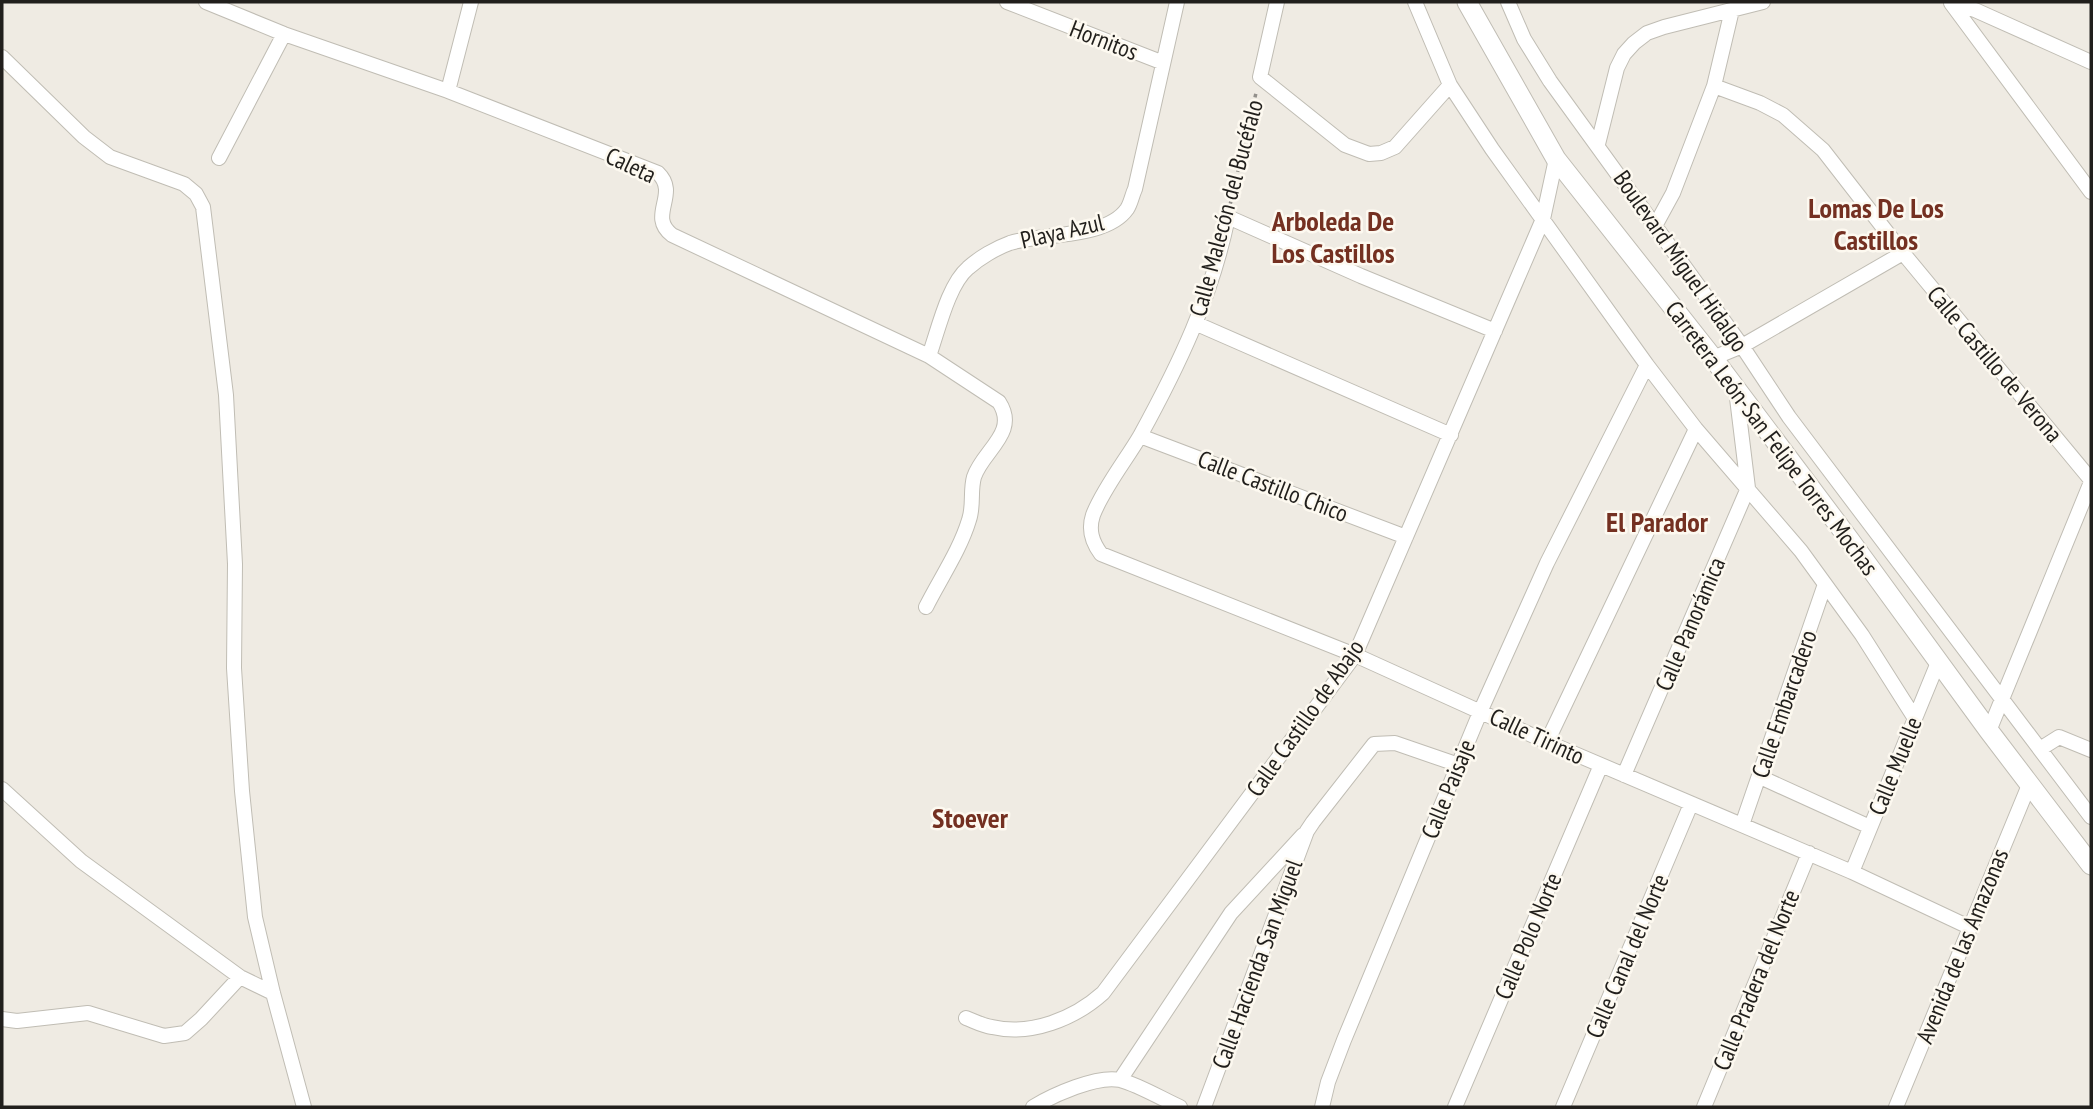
<svg xmlns="http://www.w3.org/2000/svg" width="2093" height="1109" viewBox="0 0 2093 1109" font-family="'PT Sans Narrow',sans-serif">
	<rect width="100%" height="100%" fill="#efebe3"/>
	<g fill="none" stroke-linecap="round" stroke-linejoin="round">
		<!-- street casing -->
		<g stroke="#c0bdb4" stroke-width="16">
			<path id="street" d="M206,2L284,34L448,91L658,173C680,194 647,216 672,235L929,356L999,402C1019,433 983,450 974,477C970,491 974,506 969,520C960,550 940,579 926,607
				M1007,2L1161,62
				M1277,2L1260,77L1345,145L1369,154L1381,153L1395,147L1450,85
				M1415,2L1450,85L1492,149L1647,365L1696,429L1801,551L1862,635L1914,717
				M1508,2L1524,39L1550,81L1742,346L1789,417L2091,817
				M1951,3L2091,192
				M1951,3L1975,10L2091,62
				M2,57L84,137L110,157L184,184L196,194L203,207L226,395L235,564L234,668L242,791L255,917L273,993L304,1107
				M1714,86L1760,103L1783,115L1823,150L1903,253L2091,480
				M448,91L471,2
				M1598,144L1617,68L1624,54L1634,43L1647,33L1664,27L1763,2
				M219,158L284,34
				M1655,226L1673,193L1714,86L1732,10
				M1197,324L1451,435
				M1495,331L1361,276L1228,217C1212,296 1179,365 1140,436C1126,460 1103,489 1093,515C1088,530 1092,542 1101,554L1355,655L1547,742L1852,872L1969,927
				M929,356C938,331 948,285 968,268C979,258 996,248 1010,243C1041,233 1106,239 1127,209C1131,203 1132,195 1135,189L1177,2
				M1713,358L1742,346L1903,253
				M1140,436L1406,537
				M1989,731L2091,482
				M1547,742L1696,429
				M2040,749L2059,737L2091,750
				M1624,775L1748,488L1736,390
				M1760,777L1870,827
				M2,789L81,861L240,977L273,993
				M1742,825L1825,584
				M1852,872L1939,660
				M966,1018C974,1021 983,1026 992,1027C1031,1036 1074,1019 1103,993L1355,655L1543,219L1556,159
				M2,1019L17,1021L88,1013L164,1036L185,1033L201,1019L240,977
				M1120,1080L1231,913L1303,835
				M1033,1107C1053,1095 1097,1075 1120,1080C1139,1085 1162,1099 1180,1107
				M1204,1107L1307,831L1313,822L1374,744L1395,743L1459,765
				M1322,1107L1328,1082L1344,1040L1481,710L1547,563L1647,365
				M1455,1107L1601,765
				M1563,1107L1691,804
				M1704,1107L1809,853
				M1896,1107L2029,785"/>
		</g>
		<!-- secondary casing -->
		<g stroke="#c0bdb4" stroke-width="21">
			<path id="secondary" d="M1467,2L1556,159L1713,358L1849,539L1989,731L2091,865"/>
		</g>
		<!-- path -->
		<path stroke="#93908b" stroke-width="3.5" stroke-dasharray="3.5 5" stroke-linecap="butt" d="M1230,205L1256,93"/>
		<!-- street -->
		<use href="#street" stroke="#fff" stroke-width="14"/>
		<!-- secondary -->
		<use href="#secondary" stroke="#fff" stroke-width="19"/>
	</g>
	<g text-anchor="middle" dominant-baseline="central" stroke-width="5" stroke-linejoin="round" paint-order="stroke">
		<!-- street labels -->
		<g font-size="24" fill="#211f1c" stroke="#fdf9f0">
			<text transform="translate(1104 40) rotate(21)">Hornitos</text>
			<text transform="translate(631 165) rotate(25)">Caleta</text>
			<text transform="translate(1226 208) rotate(-75)">Calle Malecón del Bucéfalo</text>
			<text transform="translate(1062 231) rotate(-13)">Playa Azul</text>
			<text transform="translate(1681 261) rotate(55)">Boulevard Miguel Hidalgo</text>
			<text transform="translate(1995 364) rotate(50)">Calle Castillo de Verona</text>
			<text transform="translate(1772 438) rotate(53)">Carretera León-San Felipe Torres Mochas</text>
			<text transform="translate(1273 486) rotate(21)">Calle Castillo Chico</text>
			<text transform="translate(1690 624) rotate(-67)">Calle Panorámica</text>
			<text transform="translate(1784 704) rotate(-71)">Calle Embarcadero</text>
			<text transform="translate(1305 718) rotate(-55)">Calle Castillo de Abajo</text>
			<text transform="translate(1537 736) rotate(25)">Calle Tirinto</text>
			<text transform="translate(1895 766) rotate(-68)">Calle Muelle</text>
			<text transform="translate(1448 789) rotate(-68)">Calle Paisaje</text>
			<text transform="translate(1528 936) rotate(-67)">Calle Polo Norte</text>
			<text transform="translate(1962 946) rotate(-68)">Avenida de las Amazonas</text>
			<text transform="translate(1627 956) rotate(-67)">Calle Canal del Norte</text>
			<text transform="translate(1257 964) rotate(-70)">Calle Hacienda San Miguel</text>
			<text transform="translate(1756 980) rotate(-68)">Calle Pradera del Norte</text>
		</g>
		<!-- quarter labels -->
		<g font-size="28" font-weight="bold" fill="#743021" stroke="#fdf9f0">
			<text x="1876" y="207">Lomas De Los<tspan x="1876" dy="32">Castillos</tspan></text>
			<text x="1333" y="220">Arboleda De<tspan x="1333" dy="32">Los Castillos</tspan></text>
			<text x="1657" y="521">El Parador</text>
			<text x="970" y="817">Stoever</text>
		</g>
	</g>
	<!-- border -->
	<rect width="2093" height="1109" fill="none" stroke="#211f1c" stroke-width="7"/>
</svg>
